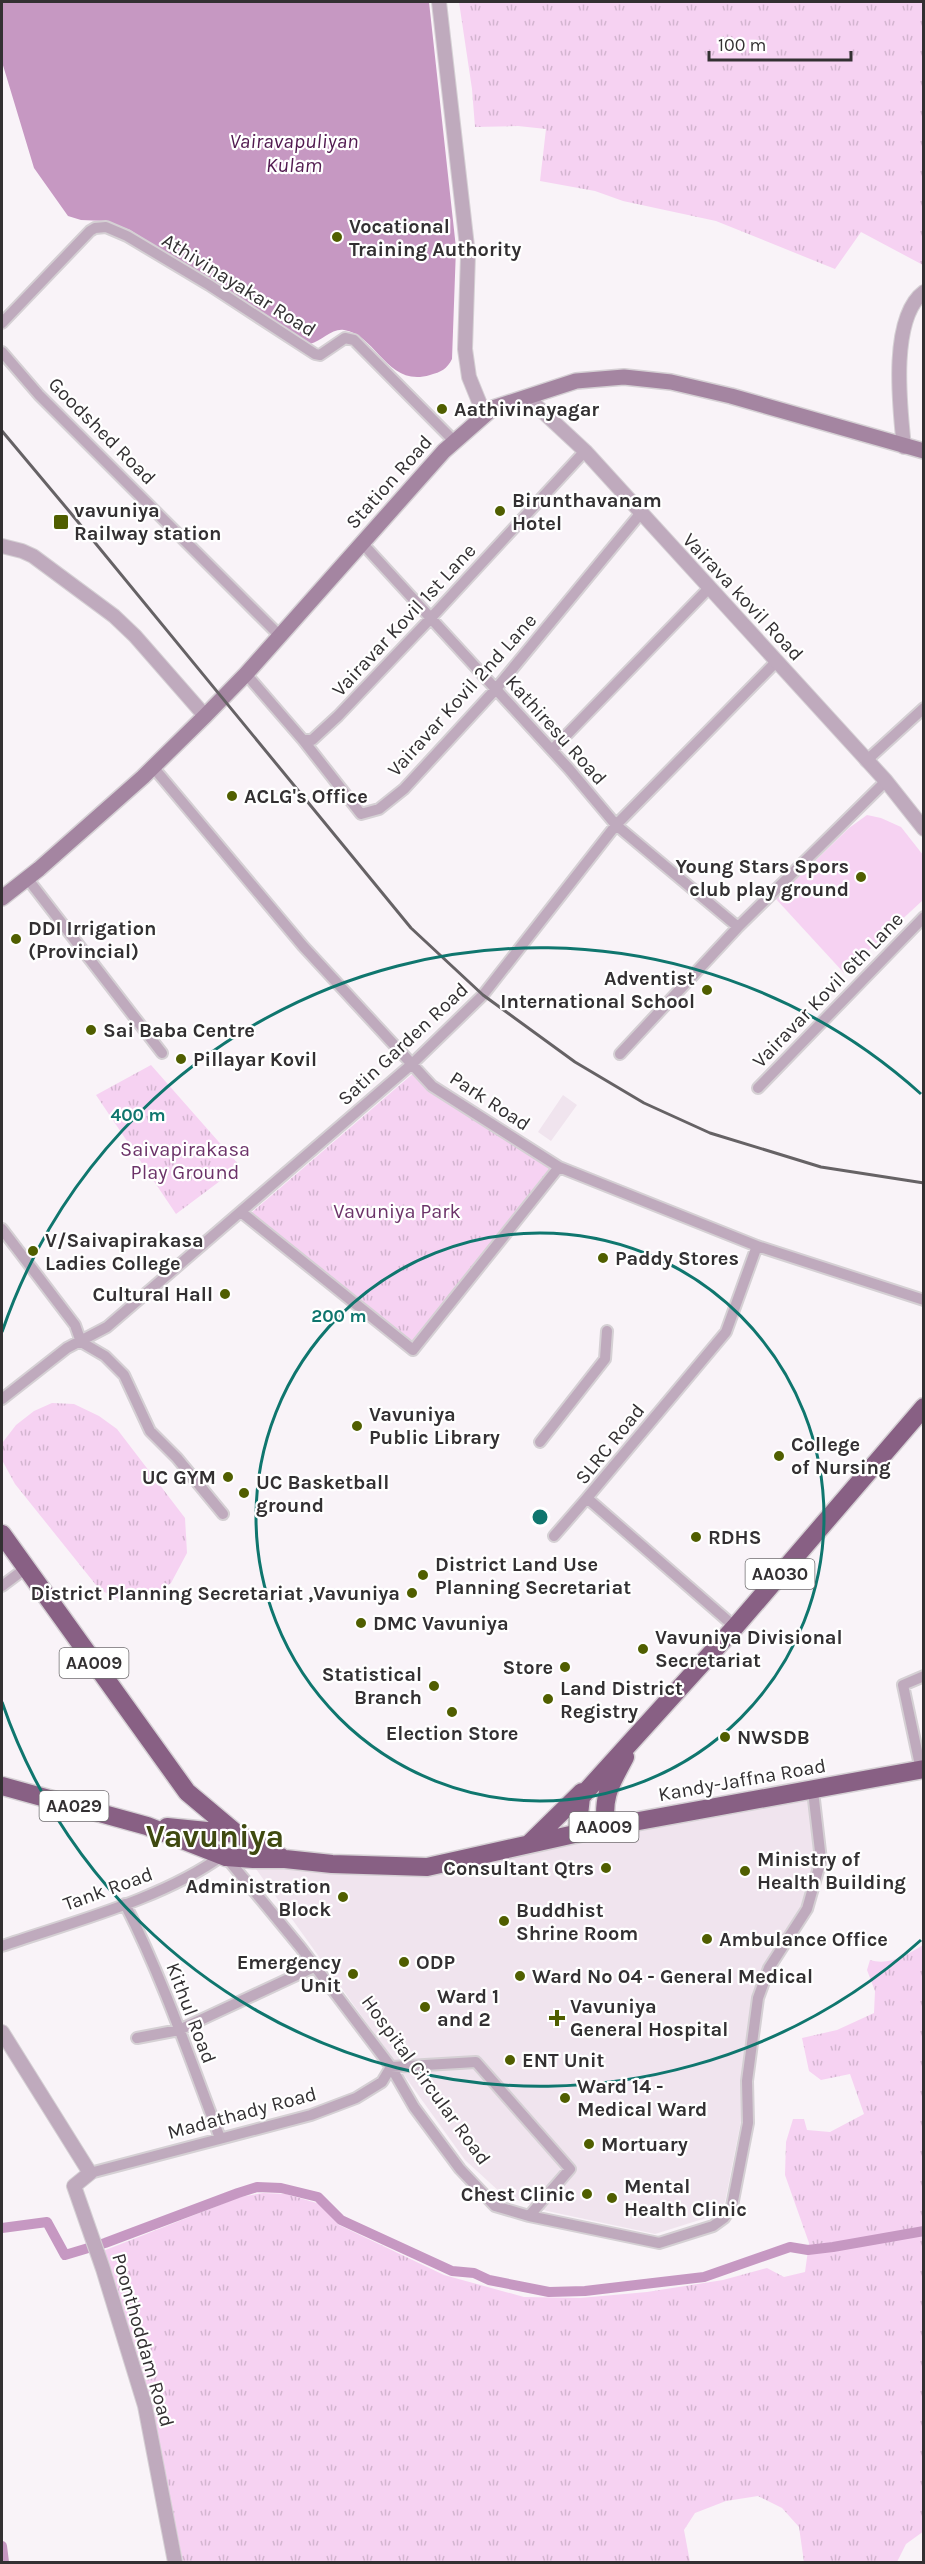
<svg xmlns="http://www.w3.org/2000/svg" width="925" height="2564" viewBox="0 0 925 2564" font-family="Karla,sans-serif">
	<defs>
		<pattern id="grass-tufts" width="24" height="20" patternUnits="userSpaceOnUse" patternTransform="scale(1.5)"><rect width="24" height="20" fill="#f6d2f2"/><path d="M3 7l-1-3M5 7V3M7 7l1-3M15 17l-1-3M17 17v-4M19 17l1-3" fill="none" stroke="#d3b5d0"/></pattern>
	</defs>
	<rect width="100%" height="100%" fill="#f9f3f8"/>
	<!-- built -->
	<path fill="#f0e4ee" d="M563,1095L577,1105L551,1141L538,1132Z
		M808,1796L816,1859L802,1908L764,1967L756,1988L746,2048L741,2121L725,2202L717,2211L706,2218L655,2234L547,2211L502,2194L465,2160L256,1869L266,1866L420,1874Z"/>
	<!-- grass -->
	<path fill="url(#grass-tufts)" d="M459,2H923V265L861,232L835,269L716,221L623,201L595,191L540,181L546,129L518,126L475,127L472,89Z
		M151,1065L240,1166L176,1214L96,1095Z
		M416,1071L552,1165L412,1342L251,1213Z
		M52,1403L74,1404L99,1416L117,1429L185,1518L187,1553L171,1583L152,1596L123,1601L100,1590L15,1484L2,1460L3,1442L16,1425L34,1411Z
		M923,1945L924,2531L906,2544L897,2562H804L799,2527L782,2508L758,2496L726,2501L695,2513L684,2530L690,2562H183L152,2409L103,2251L240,2197L263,2193L286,2194L320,2204L339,2225L444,2275L524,2297L580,2298L647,2292L723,2280L767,2268L784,2277L805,2272L809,2243L785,2175L786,2142L793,2119H804L807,2130L830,2132L864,2114L850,2074L821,2080L809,2071L802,2038L837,2030L874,2013L875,1991L867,1970L870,1960C889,1966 907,1955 923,1945Z"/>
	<!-- pitch -->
	<path fill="#f6d2f2" d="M867,815L881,818L901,827L923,855V900L844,973L776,899L849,828Z"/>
	<!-- water -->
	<path fill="#c698c2" d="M2,2H429L456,248L452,359C447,369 441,372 430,375C387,388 377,335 344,330C332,328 322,341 310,344L130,230L106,221L81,220L68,216L34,168L2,62Z"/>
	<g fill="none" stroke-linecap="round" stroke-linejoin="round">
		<!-- canal -->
		<path stroke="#c698c2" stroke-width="10" d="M2,2228L47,2222L65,2255L105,2243L238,2193L257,2187L281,2188L318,2197L341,2220L452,2271L474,2273L489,2280L549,2292L585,2291L704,2277L790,2247L808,2250L833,2247L924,2231
			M2,2546L4,2562"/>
		<!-- minor casing -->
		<g stroke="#d5d0d4" stroke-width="14">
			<path id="minor" d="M2,323L90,231L95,228L106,227L127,236L209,285L315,354L320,355L345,338L354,340L454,441
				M2,352L39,395L280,636
				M362,543L569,769L616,825L738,927
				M246,674L303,740H312L338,716L430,619L585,451
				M303,740L361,814L379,809L404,789L495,690L640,514
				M552,750L709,588
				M866,761L924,708
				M153,767L303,946L432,1086L559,1167L757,1246L924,1300
				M27,878L162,1053
				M620,1054L738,927L886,781
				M758,1088L924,917
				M241,1212L413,1350L559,1167
				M2,1229L75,1325L81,1342L105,1356L124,1375L150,1431L177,1458L223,1514
				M2,1399L67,1348L107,1327L412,1064L483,995L616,825L776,662
				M540,1442L605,1359L607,1331
				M554,1536L587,1498
				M2,1586L26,1568
				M735,1627L587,1498L726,1332L757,1246
				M921,1770L903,1685L924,1676
				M226,1857L301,1948L391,2067L414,2107L460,2169L495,2206L529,2216L659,2243L713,2226L724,2218L732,2206L748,2123L747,2081L758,1998L769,1968L807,1909L821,1860L813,1791
				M125,1904C163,1979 190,2059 220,2138
				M2,1946C72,1922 163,1899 223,1855
				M137,2038L179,2030L314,1967
				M90,2173L311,2115L356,2098L382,2082L391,2067L476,2062L570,2169L529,2216"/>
		</g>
		<!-- tertiary casing -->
		<g stroke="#d5d0d4" stroke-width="16">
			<path id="tertiary" d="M439,2L468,255L465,349L469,377L484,414
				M527,397L585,451L886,781L924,829
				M904,447C900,408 889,318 924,292
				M2,546L22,551L33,556L114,616L135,636L205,716
				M2,2032L90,2173L74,2186L103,2269L145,2406L175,2562"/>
		</g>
		<!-- secondary casing -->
		<g stroke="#d5d0d4" stroke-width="18">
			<path id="secondary" d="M2,898L39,869L143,777L205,716L246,674L444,451L493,408L576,381L624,377L671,382L731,396L924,451"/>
		</g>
		<!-- trunk casing -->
		<g stroke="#d5d0d4" stroke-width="21">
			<path id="trunk" d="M2,1534L187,1792L237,1834L281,1857
				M2,1786L147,1826L226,1857L253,1859H285L332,1864L427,1867L606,1827L924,1769
				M167,1827L237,1834
				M606,1827C602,1795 611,1784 625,1757
				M577,1833L581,1797L735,1627L924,1407
				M529,1844L582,1792"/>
		</g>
		<!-- minor -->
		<use href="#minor" stroke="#bfaabd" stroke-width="10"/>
		<!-- tertiary -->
		<use href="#tertiary" stroke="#bfaabd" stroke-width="14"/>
		<!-- secondary -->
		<use href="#secondary" stroke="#a485a1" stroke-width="15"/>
		<!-- trunk -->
		<use href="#trunk" stroke="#886084" stroke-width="18"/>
		<!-- rail -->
		<path stroke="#666265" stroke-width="3" d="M2,431L69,511L411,928L483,995L575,1062L644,1103L710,1133L821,1167L924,1183"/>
	</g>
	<!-- distance rings -->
	<g fill="none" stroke="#0f766e" stroke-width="3">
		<circle cx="540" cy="1517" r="284"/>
		<path d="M921 1940A569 569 0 0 1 2 1702M2 1332A569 569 0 0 1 921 1094"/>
	</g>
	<!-- markers -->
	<g fill="#505e00" stroke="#fff" stroke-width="2">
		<circle cx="337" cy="237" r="6"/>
		<circle cx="442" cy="409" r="6"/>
		<circle cx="500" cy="511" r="6"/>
		<rect x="53" y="514" width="16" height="16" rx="3"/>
		<circle cx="232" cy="796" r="6"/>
		<circle cx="861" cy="877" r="6"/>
		<circle cx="16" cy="939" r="6"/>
		<circle cx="707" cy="990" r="6"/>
		<circle cx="91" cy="1030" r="6"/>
		<circle cx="181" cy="1059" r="6"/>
		<circle cx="33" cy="1251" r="6"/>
		<circle cx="603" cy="1258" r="6"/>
		<circle cx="225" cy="1294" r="6"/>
		<circle cx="357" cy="1426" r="6"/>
		<circle cx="779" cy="1456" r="6"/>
		<circle cx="228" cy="1477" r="6"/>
		<circle cx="244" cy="1493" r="6"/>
		<circle cx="696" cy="1537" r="6"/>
		<circle cx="423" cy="1575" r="6"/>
		<circle cx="412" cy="1593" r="6"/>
		<circle cx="361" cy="1623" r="6"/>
		<circle cx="643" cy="1649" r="6"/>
		<circle cx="565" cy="1667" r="6"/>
		<circle cx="434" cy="1686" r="6"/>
		<circle cx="548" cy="1699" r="6"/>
		<circle cx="452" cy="1712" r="6"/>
		<circle cx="725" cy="1737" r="6"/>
		<circle cx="606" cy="1868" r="6"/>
		<circle cx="745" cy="1871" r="6"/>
		<circle cx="343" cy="1897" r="6"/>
		<circle cx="504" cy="1921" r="6"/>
		<circle cx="707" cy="1939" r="6"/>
		<circle cx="404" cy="1962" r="6"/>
		<circle cx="353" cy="1974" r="6"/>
		<circle cx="520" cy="1976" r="6"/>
		<circle cx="425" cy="2007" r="6"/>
		<path d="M554 2009h6v6h6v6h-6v6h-6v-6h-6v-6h6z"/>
		<circle cx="510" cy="2060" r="6"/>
		<circle cx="565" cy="2098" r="6"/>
		<circle cx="589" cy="2144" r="6"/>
		<circle cx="587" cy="2194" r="6"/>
		<circle cx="612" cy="2198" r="6"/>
	</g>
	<g text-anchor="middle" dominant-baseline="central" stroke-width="4.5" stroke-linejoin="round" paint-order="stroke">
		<!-- shield labels -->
		<g fill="#fff" stroke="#706e70" stroke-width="1.5">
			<rect x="745.5" y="1559" width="69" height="30" rx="4.5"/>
			<rect x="59.5" y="1648" width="69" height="30" rx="4.5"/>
			<rect x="39.5" y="1791" width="69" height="30" rx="4.5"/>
			<rect x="569.5" y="1812" width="69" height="30" rx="4.5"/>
		</g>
		<g font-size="18" font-weight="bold" fill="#333032">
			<text x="780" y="1574">AA030</text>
			<text x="94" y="1663">AA009</text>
			<text x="74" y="1806">AA029</text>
			<text x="604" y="1827">AA009</text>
		</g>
		<!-- poi labels -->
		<g font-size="20" font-weight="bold" fill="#333032" stroke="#fff" text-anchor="start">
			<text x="349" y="226">Vocational<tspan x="349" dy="23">Training Authority</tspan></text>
			<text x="454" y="409">Aathivinayagar</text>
			<text x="512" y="500">Birunthavanam<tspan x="512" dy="23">Hotel</tspan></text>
			<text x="74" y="510">vavuniya<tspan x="74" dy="23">Railway station</tspan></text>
			<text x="244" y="796">ACLG's Office</text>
			<text x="849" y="866" text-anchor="end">Young Stars Spors<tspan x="849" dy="23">club play ground</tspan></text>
			<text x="28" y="928">DDI Irrigation<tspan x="28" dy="23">(Provincial)</tspan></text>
			<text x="695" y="978" text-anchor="end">Adventist<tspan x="695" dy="23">International School</tspan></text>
			<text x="103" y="1030">Sai Baba Centre</text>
			<text x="193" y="1059">Pillayar Kovil</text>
			<text x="45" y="1240">V/Saivapirakasa<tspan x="45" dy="23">Ladies College</tspan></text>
			<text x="615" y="1258">Paddy Stores</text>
			<text x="213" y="1294" text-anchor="end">Cultural Hall</text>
			<text x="369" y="1414">Vavuniya<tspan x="369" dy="23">Public Library</tspan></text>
			<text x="791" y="1444">College<tspan x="791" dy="23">of Nursing</tspan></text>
			<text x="216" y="1477" text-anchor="end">UC GYM</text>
			<text x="256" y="1482">UC Basketball<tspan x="256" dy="23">ground</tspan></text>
			<text x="708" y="1537">RDHS</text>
			<text x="435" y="1564">District Land Use<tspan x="435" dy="23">Planning Secretariat</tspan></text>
			<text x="400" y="1593" text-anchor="end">District Planning Secretariat ,Vavuniya</text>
			<text x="373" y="1623">DMC Vavuniya</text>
			<text x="655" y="1637">Vavuniya Divisional<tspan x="655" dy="23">Secretariat</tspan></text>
			<text x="553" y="1667" text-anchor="end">Store</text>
			<text x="422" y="1674" text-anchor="end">Statistical<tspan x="422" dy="23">Branch</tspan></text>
			<text x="560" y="1688">Land District<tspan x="560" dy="23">Registry</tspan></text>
			<text x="452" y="1733" text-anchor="middle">Election Store</text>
			<text x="737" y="1737">NWSDB</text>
			<text x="757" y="1859">Ministry of<tspan x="757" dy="23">Health Building</tspan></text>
			<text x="594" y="1868" text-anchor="end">Consultant Qtrs</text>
			<text x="331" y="1886" text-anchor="end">Administration<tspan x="331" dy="23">Block</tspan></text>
			<text x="516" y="1910">Buddhist<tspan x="516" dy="23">Shrine Room</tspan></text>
			<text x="719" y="1939">Ambulance Office</text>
			<text x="341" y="1962" text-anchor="end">Emergency<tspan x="341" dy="23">Unit</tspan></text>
			<text x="416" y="1962">ODP</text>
			<text x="532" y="1976">Ward No 04 - General Medical</text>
			<text x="437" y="1996">Ward 1<tspan x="437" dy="23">and 2</tspan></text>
			<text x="570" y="2006">Vavuniya<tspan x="570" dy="23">General Hospital</tspan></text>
			<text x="522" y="2060">ENT Unit</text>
			<text x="577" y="2086">Ward 14 -<tspan x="577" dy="23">Medical Ward</tspan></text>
			<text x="601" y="2144">Mortuary</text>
			<text x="624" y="2186">Mental<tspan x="624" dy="23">Health Clinic</tspan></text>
			<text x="575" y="2194" text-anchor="end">Chest Clinic</text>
		</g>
		<!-- street labels -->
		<g font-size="20" fill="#333032" stroke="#fff">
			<text transform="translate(239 285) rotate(32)">Athivinayakar Road</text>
			<text transform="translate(102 431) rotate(45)">Goodshed Road</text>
			<text transform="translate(389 482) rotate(-48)">Station Road</text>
			<text transform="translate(743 597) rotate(47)">Vairava kovil Road</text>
			<text transform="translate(404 620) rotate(-47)">Vairavar Kovil 1st Lane</text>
			<text transform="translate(462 695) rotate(-48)">Vairavar Kovil 2nd Lane</text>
			<text transform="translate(556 730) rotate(48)">Kathiresu Road</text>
			<text transform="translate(828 990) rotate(-46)">Vairavar Kovil 6th Lane</text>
			<text transform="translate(403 1044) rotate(-43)">Satin Garden Road</text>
			<text transform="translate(490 1101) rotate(33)">Park Road</text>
			<text transform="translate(610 1444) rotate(-51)">SLRC Road</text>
			<text transform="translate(742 1780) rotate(-10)">Kandy-Jaffna Road</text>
			<text transform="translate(108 1889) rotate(-20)">Tank Road</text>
			<text transform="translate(191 2013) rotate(69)">Kithul Road</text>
			<text transform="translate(426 2080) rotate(54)">Hospital Circular Road</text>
			<text transform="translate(242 2113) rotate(-15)">Madathady Road</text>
			<text transform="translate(143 2340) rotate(74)">Poonthoddam Road</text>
		</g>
		<!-- park labels -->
		<g font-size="20" fill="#6c3369" stroke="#fff">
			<text x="185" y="1149">Saivapirakasa<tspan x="185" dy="23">Play Ground</tspan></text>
			<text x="397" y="1211">Vavuniya Park</text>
		</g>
		<!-- water labels -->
		<g font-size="21" font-style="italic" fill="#51194f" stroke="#fff">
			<text x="294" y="141">Vairavapuliyan<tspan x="294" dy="24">Kulam</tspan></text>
		</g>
		<!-- town labels -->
		<g font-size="32" font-weight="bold" fill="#3f4a10" stroke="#fff">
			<text x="215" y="1836">Vavuniya</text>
		</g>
	</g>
	<circle cx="540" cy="1517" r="9" fill="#0f766e" stroke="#fff" stroke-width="3"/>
	<g font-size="18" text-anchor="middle" font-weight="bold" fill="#0f766e" stroke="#fff" stroke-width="4.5" stroke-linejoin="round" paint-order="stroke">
		<text x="138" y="1121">400 m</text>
		<text x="339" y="1322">200 m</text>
	</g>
	<!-- border -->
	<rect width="925" height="2564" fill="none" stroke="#333032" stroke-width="6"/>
	<!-- scale -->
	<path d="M709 51v9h142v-9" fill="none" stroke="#333032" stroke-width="3"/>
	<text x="718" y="51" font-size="18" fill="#333032" stroke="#ffffff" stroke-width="4.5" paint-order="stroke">100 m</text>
</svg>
